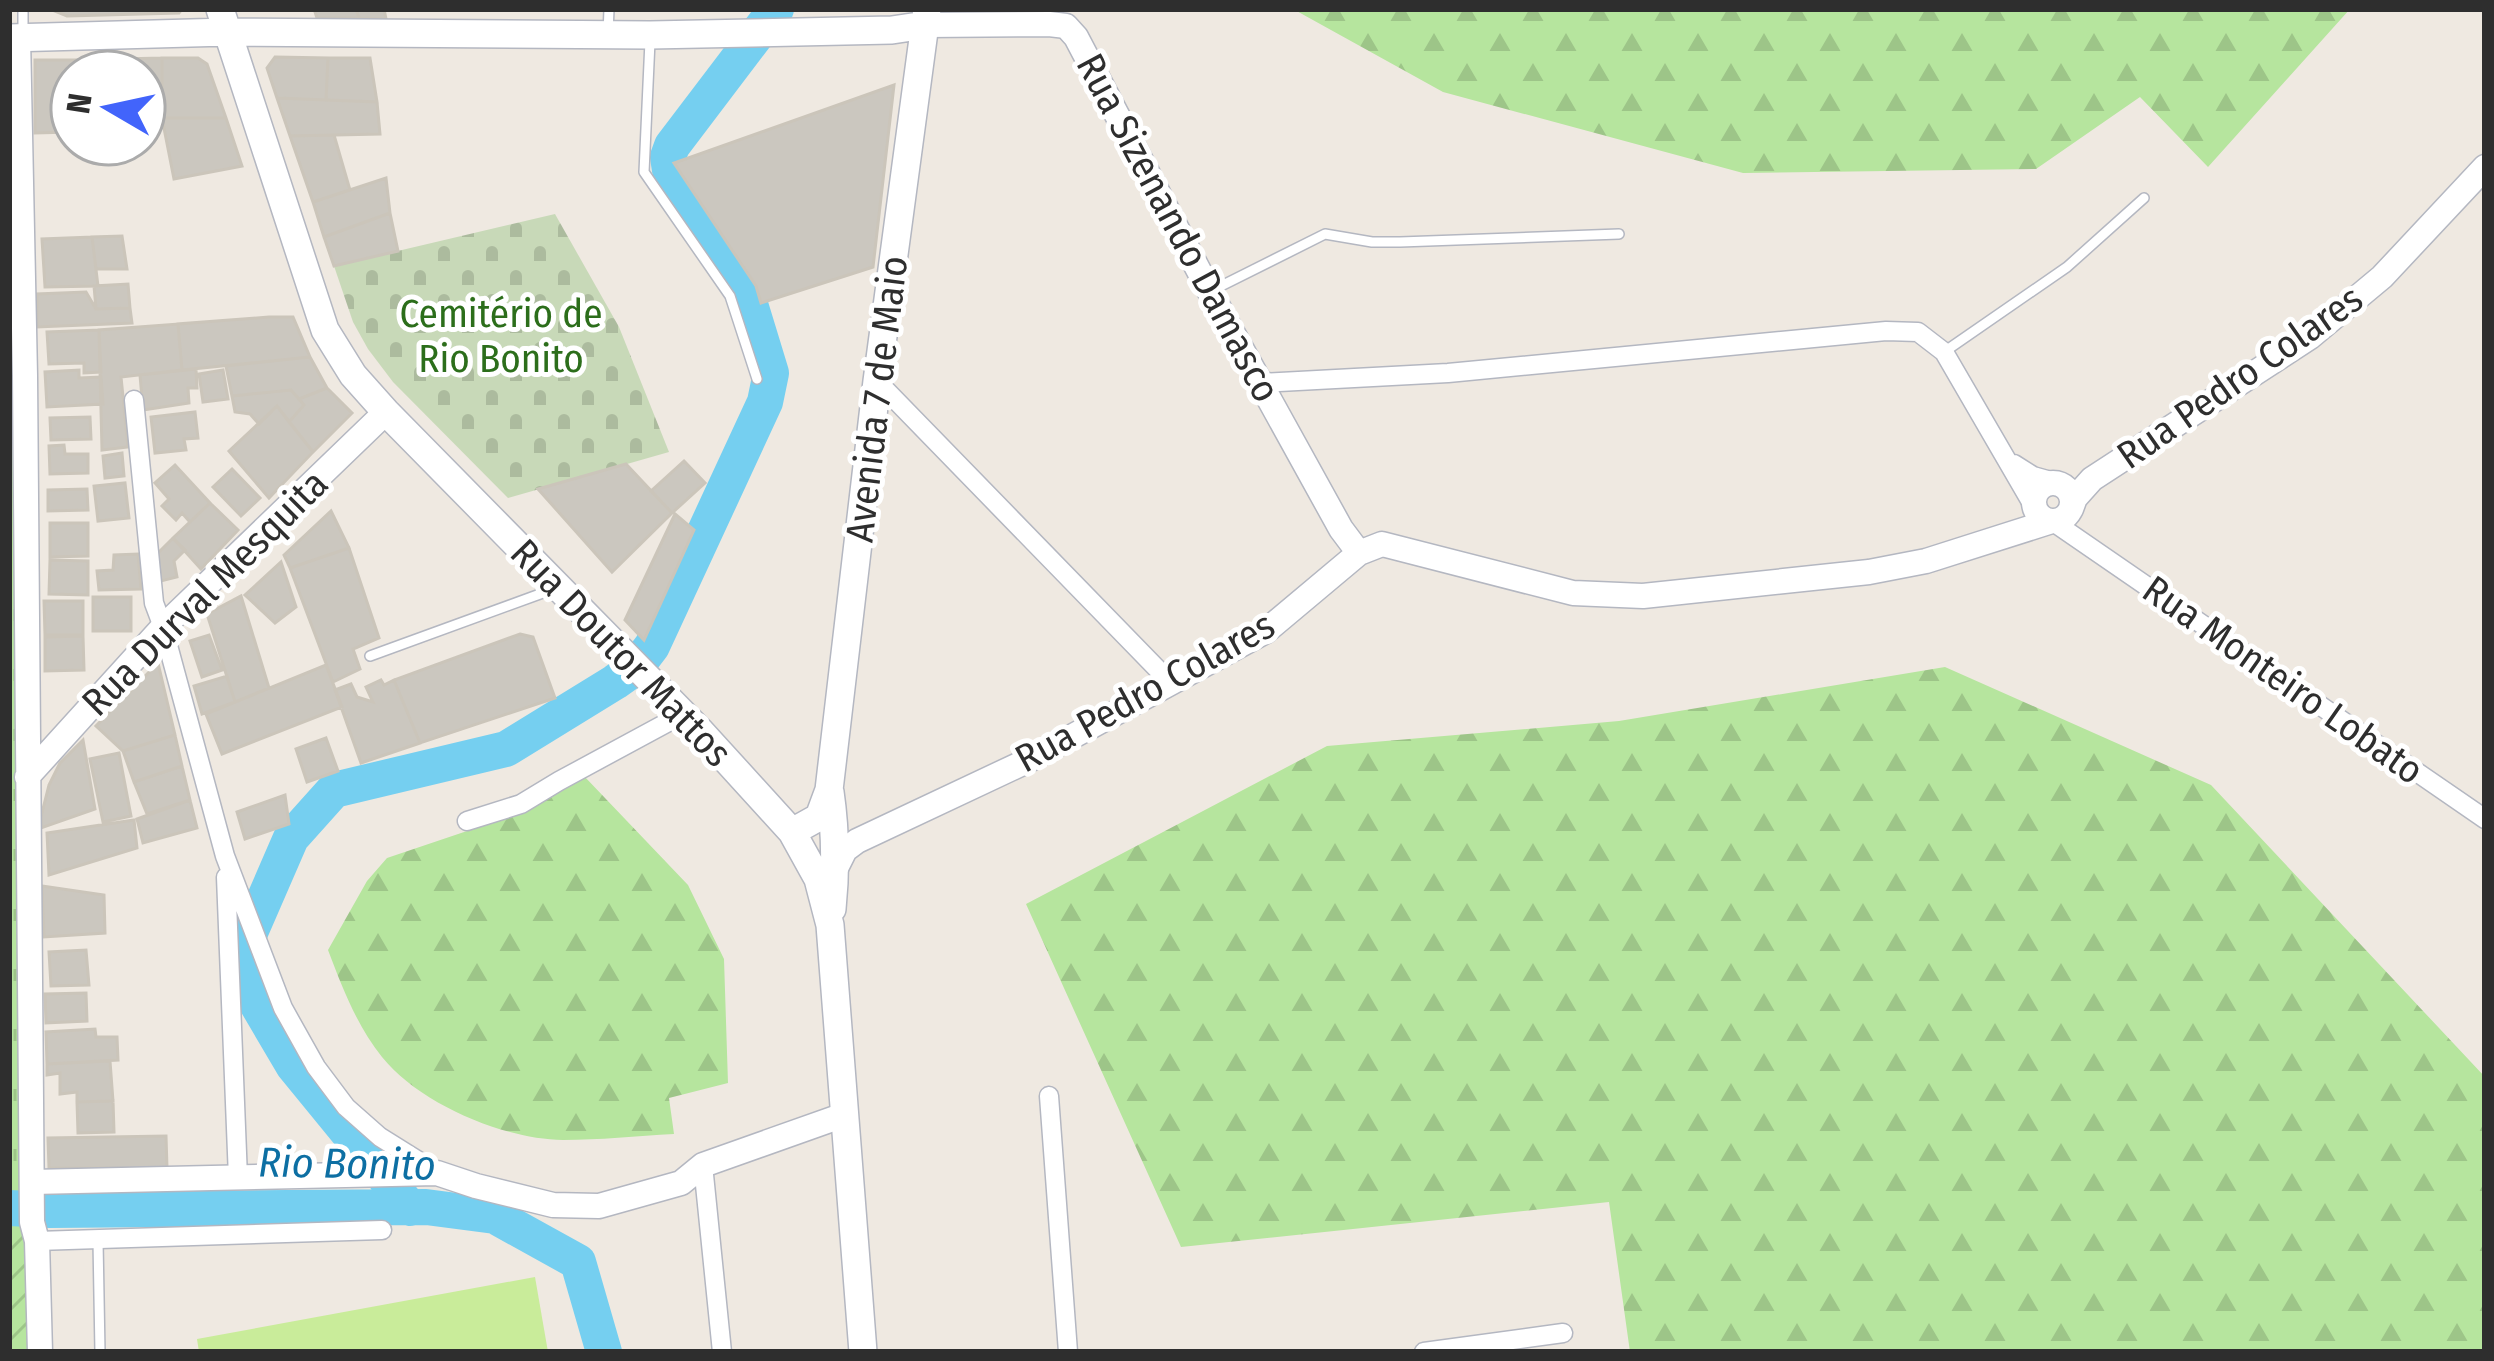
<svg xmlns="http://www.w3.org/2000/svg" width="2494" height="1361" viewBox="0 0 2494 1361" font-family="'Fira Sans Condensed',sans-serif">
	<defs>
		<pattern id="grass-tufts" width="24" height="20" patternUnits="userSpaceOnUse" patternTransform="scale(3)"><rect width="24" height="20" fill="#b6e59e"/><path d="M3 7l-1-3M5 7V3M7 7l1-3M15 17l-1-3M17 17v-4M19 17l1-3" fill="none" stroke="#9dc588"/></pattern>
		<pattern id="forest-firs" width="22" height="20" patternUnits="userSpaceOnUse" patternTransform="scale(3)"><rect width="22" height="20" fill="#b6e59e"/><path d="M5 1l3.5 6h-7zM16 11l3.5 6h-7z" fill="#9dc588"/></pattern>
		<pattern id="cemetery-stones" width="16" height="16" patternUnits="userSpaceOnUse" patternTransform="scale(3)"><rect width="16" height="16" fill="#c8d9b8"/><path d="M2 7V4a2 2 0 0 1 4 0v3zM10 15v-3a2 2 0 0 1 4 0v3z" fill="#acbb9e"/></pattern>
		<pattern id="garden-furrows" width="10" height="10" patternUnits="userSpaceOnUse" patternTransform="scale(3)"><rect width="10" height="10" fill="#b6e59e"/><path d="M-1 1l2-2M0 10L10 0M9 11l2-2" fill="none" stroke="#9dc588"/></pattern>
	</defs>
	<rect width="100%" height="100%" fill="#efe9e1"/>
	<!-- grass -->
	<path fill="url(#grass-tufts)" d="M9,205L24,1210L9,1208Z"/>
	<!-- forest -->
	<path fill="url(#forest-firs)" d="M1293,9H2350L2208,167L2140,97L2036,169L1743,173L1443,92Z
		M1945,667L2211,785L2485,1077V1352H1630L1609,1202L1181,1247L1026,904L1327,746L1619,721Z
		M584,776L688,885L724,959L728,1083L669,1098L674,1134C637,1136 599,1140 563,1140C503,1139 420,1104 382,1057C357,1026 342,987 328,950L367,881L387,858L523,812Z"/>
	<!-- cemetery -->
	<path fill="url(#cemetery-stones)" d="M555,214L619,327L669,452L508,498L393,382L368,349L353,322L334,266Z"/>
	<!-- garden -->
	<path fill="url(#garden-furrows)" d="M9,1208L24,1210L28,1352H9Z"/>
	<!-- pitch -->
	<path fill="#c9ec9a" d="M535,1277L548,1352H199L197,1339Z"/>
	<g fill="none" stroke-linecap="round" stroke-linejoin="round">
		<!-- river -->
		<path stroke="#75cff0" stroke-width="36" d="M9,1208L50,1210L426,1207L495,1216L578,1262L604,1352
			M410,1208L293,1065L256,1002L249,984L245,952L248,937L291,838L334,790L506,749L615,682L636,667L652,646L765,402L771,373L746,291L670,170L668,157L672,146L776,9"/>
	</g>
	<!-- building -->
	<path fill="#cbc7bf" stroke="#cbc5ba" stroke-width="3" d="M50,9H182L179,13L67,16Z
		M314,9H356L359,18H317Z
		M356,9H384L386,19L359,18Z
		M275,57L328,58L326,100L277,98L267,68Z
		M162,58H198L207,64L226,118H162Z
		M162,58V101H151L150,109H144V72H121L120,59Z
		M328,58H370L377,102L326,100Z
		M120,59L121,72H75V60Z
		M35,60H75V72H72V132L35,133Z
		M894,85L873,267L761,303L756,286L674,163Z
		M277,98L377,102L380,134L290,136Z
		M162,118H226L242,166L174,179Z
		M334,135L350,190L313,202L290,136Z
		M386,178L390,213L324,237L313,202Z
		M390,213L398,251L334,266L324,237Z
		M122,236L127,269H96L92,237Z
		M92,237L98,286L45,287L42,239Z
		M128,284L130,308L96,309L94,286Z
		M86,292L96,309L130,308L132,323L37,327V294Z
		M269,317H293L310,357L182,370L178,324Z
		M178,324L182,370L121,377L128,447L102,450L99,330Z
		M99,330L101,372L84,373V363L49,364L47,332Z
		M310,357L327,388L299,399L291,390L232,396L226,366Z
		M196,369L197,388H188L189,403L143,410L140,375Z
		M79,370V378L101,377L103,404L47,407L45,372Z
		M223,370L228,399L203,402L199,374Z
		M327,388L352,413L313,452L289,422L304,405L299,399Z
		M291,390L304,405L289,422L277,406L259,424L250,414L235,412L232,396Z
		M277,406L313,452L269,498L229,451Z
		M195,412L198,438L184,439L186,450L155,453L151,417Z
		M90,417L91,439L51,440L50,418Z
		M64,445L65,454H88V473L50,474L49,446Z
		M122,453L124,476L105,478L103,456Z
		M684,461L705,483L672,513L651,491Z
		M626,464L672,513L612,572L538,489Z
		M175,465L210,503L190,522L182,513L176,520L162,506L169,499L155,483Z
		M232,469L260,498L241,516L213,487Z
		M125,483L129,518L98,521L94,486Z
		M87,489L88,510L48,511V490Z
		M210,503L238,530L201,569L173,538Z
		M331,511L349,548L290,568L284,555Z
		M675,514L694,530L644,640L625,620Z
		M50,523H88V556L50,557Z
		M173,538L185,550L174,561L177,577L161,581L158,553Z
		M349,548L379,638L353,649L360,669L333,682L290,568Z
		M138,554L141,589L99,590L97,571L113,570L114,555Z
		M50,560L88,561V595L49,594Z
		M281,562L296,607L275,623L245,595Z
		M241,596L269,688L235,702L207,614Z
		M93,597H131V631H93Z
		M44,601H83V635H45Z
		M520,634L533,637L555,698L420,743L394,680Z
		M209,635L222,670L202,677L190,641Z
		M83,636L84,670L45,671V637Z
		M158,663L175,735L123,751L96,726Z
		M326,665L342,707L222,754L206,714Z
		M227,676L235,702L202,714L194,686Z
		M381,680L384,685L394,680L420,743L361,763L335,690L351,684L357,697L373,702L366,687Z
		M175,735L182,766L134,782L123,751Z
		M326,738L338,771L307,782L296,749Z
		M83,740L95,809L41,828V817L49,785L60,763Z
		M119,753L131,816L103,822L90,759Z
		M182,766L190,800L147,814L134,782Z
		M285,795L289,824L245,839L237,812Z
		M190,800L197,828L143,843L137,819Z
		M134,820L137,848L49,875L47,833Z
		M42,886L104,895L105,933L44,937Z
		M86,950L89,985L51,986L49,952Z
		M86,993L87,1021L46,1023L45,994Z
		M95,1029L96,1037H117L118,1060L47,1064L46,1032Z
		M110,1061L113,1101L77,1102V1092L60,1094V1073L47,1075V1064Z
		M113,1101L114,1132L78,1133L77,1102Z
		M166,1136L167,1168H49L48,1138Z"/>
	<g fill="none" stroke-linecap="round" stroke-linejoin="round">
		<!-- service casing -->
		<g stroke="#b4b7c1" stroke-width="12">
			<path id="service" d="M23,9V34
				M608,34L609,9
				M650,41L644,172L730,296L757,379
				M1215,289L1325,234L1372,242H1400L1619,234
				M1944,352L2067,267L2144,198
				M370,656L551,590
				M98,1241L100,1352"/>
		</g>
		<!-- minor casing -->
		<g stroke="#b4b7c1" stroke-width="21">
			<path id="minor" d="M877,381L1171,683
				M1260,383L1448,373L1886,331L1918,332L1944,352L2034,507
				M134,400L154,603L163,627L225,856L283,1008L316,1067L346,1107L380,1137L436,1172
				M2014,464L2033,476L2058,483
				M2052,521L2485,819
				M467,821L521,804L559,781L683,714
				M226,877L238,1178
				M1049,1096L1068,1352
				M703,1165L722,1352
				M37,1241L382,1230
				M1424,1352L1563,1333"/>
		</g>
		<!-- tertiary casing -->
		<g stroke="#b4b7c1" stroke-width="27">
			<path id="tertiary" d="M925,25L1049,24L1066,26L1076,37L1210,292L1341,529L1359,553
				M18,37L25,376L32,1222L37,1241L40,1352
				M2034 502a19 19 0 1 1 38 0a19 19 0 1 1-38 0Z
				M2071,509L2075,498L2092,479L2310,337L2382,277L2485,167
				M27,777L163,627L386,412
				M837,866L845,850L857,841L1029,760L1266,631L1359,553L1382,544L1573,593L1643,596L1869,572L1926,561L2052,521
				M32,1182L437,1173L476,1186L553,1205L599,1206L681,1183L703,1165L844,1115"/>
		</g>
		<!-- secondary casing -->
		<g stroke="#b4b7c1" stroke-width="30">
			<path id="secondary" d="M220,9L325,330L353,375L386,412L701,732L792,832L818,879L830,925L863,1352
				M9,38L227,32L650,35L892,30L925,25
				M830,792C836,833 836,869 832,909
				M792,832L819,817L829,790L877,381L927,9"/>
		</g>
		<!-- service -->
		<use href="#service" stroke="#fff" stroke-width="9"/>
		<!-- minor -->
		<use href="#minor" stroke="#fff" stroke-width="18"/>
		<!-- tertiary -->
		<use href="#tertiary" stroke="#fff" stroke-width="24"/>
		<!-- secondary -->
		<use href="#secondary" stroke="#fff" stroke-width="27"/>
	</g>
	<g text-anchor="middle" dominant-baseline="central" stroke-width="10" stroke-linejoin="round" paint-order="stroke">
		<!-- street labels -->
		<g font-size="39" fill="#2e2e2e" stroke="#fff">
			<text transform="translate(1178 228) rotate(62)">Rua Sizenando Damasco</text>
			<text transform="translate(2240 377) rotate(-35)">Rua Pedro Colares</text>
			<text transform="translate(877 399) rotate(-83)">Avenida 7 de Maio</text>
			<text transform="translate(205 593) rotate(-45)">Rua Durval Mesquita</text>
			<text transform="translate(621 653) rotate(46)">Rua Doutor Mattos</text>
			<text transform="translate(2283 680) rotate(35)">Rua Monteiro Lobato</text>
			<text transform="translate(1145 692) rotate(-29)">Rua Pedro Colares</text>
		</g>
		<!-- park labels -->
		<g font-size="39" fill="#2c6e1b" stroke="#fff">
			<text x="501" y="314">Cemitério de<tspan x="501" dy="45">Rio Bonito</tspan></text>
		</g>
		<!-- water labels -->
		<g font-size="42" font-style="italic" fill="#0d6fa3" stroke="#fff">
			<text transform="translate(347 1164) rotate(1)">Rio Bonito</text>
		</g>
	</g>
	<!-- border -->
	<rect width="2494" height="1361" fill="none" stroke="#2e2e2e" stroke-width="24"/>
	<!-- north arrow -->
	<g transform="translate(108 108) rotate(279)"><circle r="57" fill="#ffffff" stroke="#ababab" stroke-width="3"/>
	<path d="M0-9L21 45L0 30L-21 45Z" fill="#4264fb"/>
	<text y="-18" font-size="33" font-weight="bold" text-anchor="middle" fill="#2e2e2e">N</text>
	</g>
</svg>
